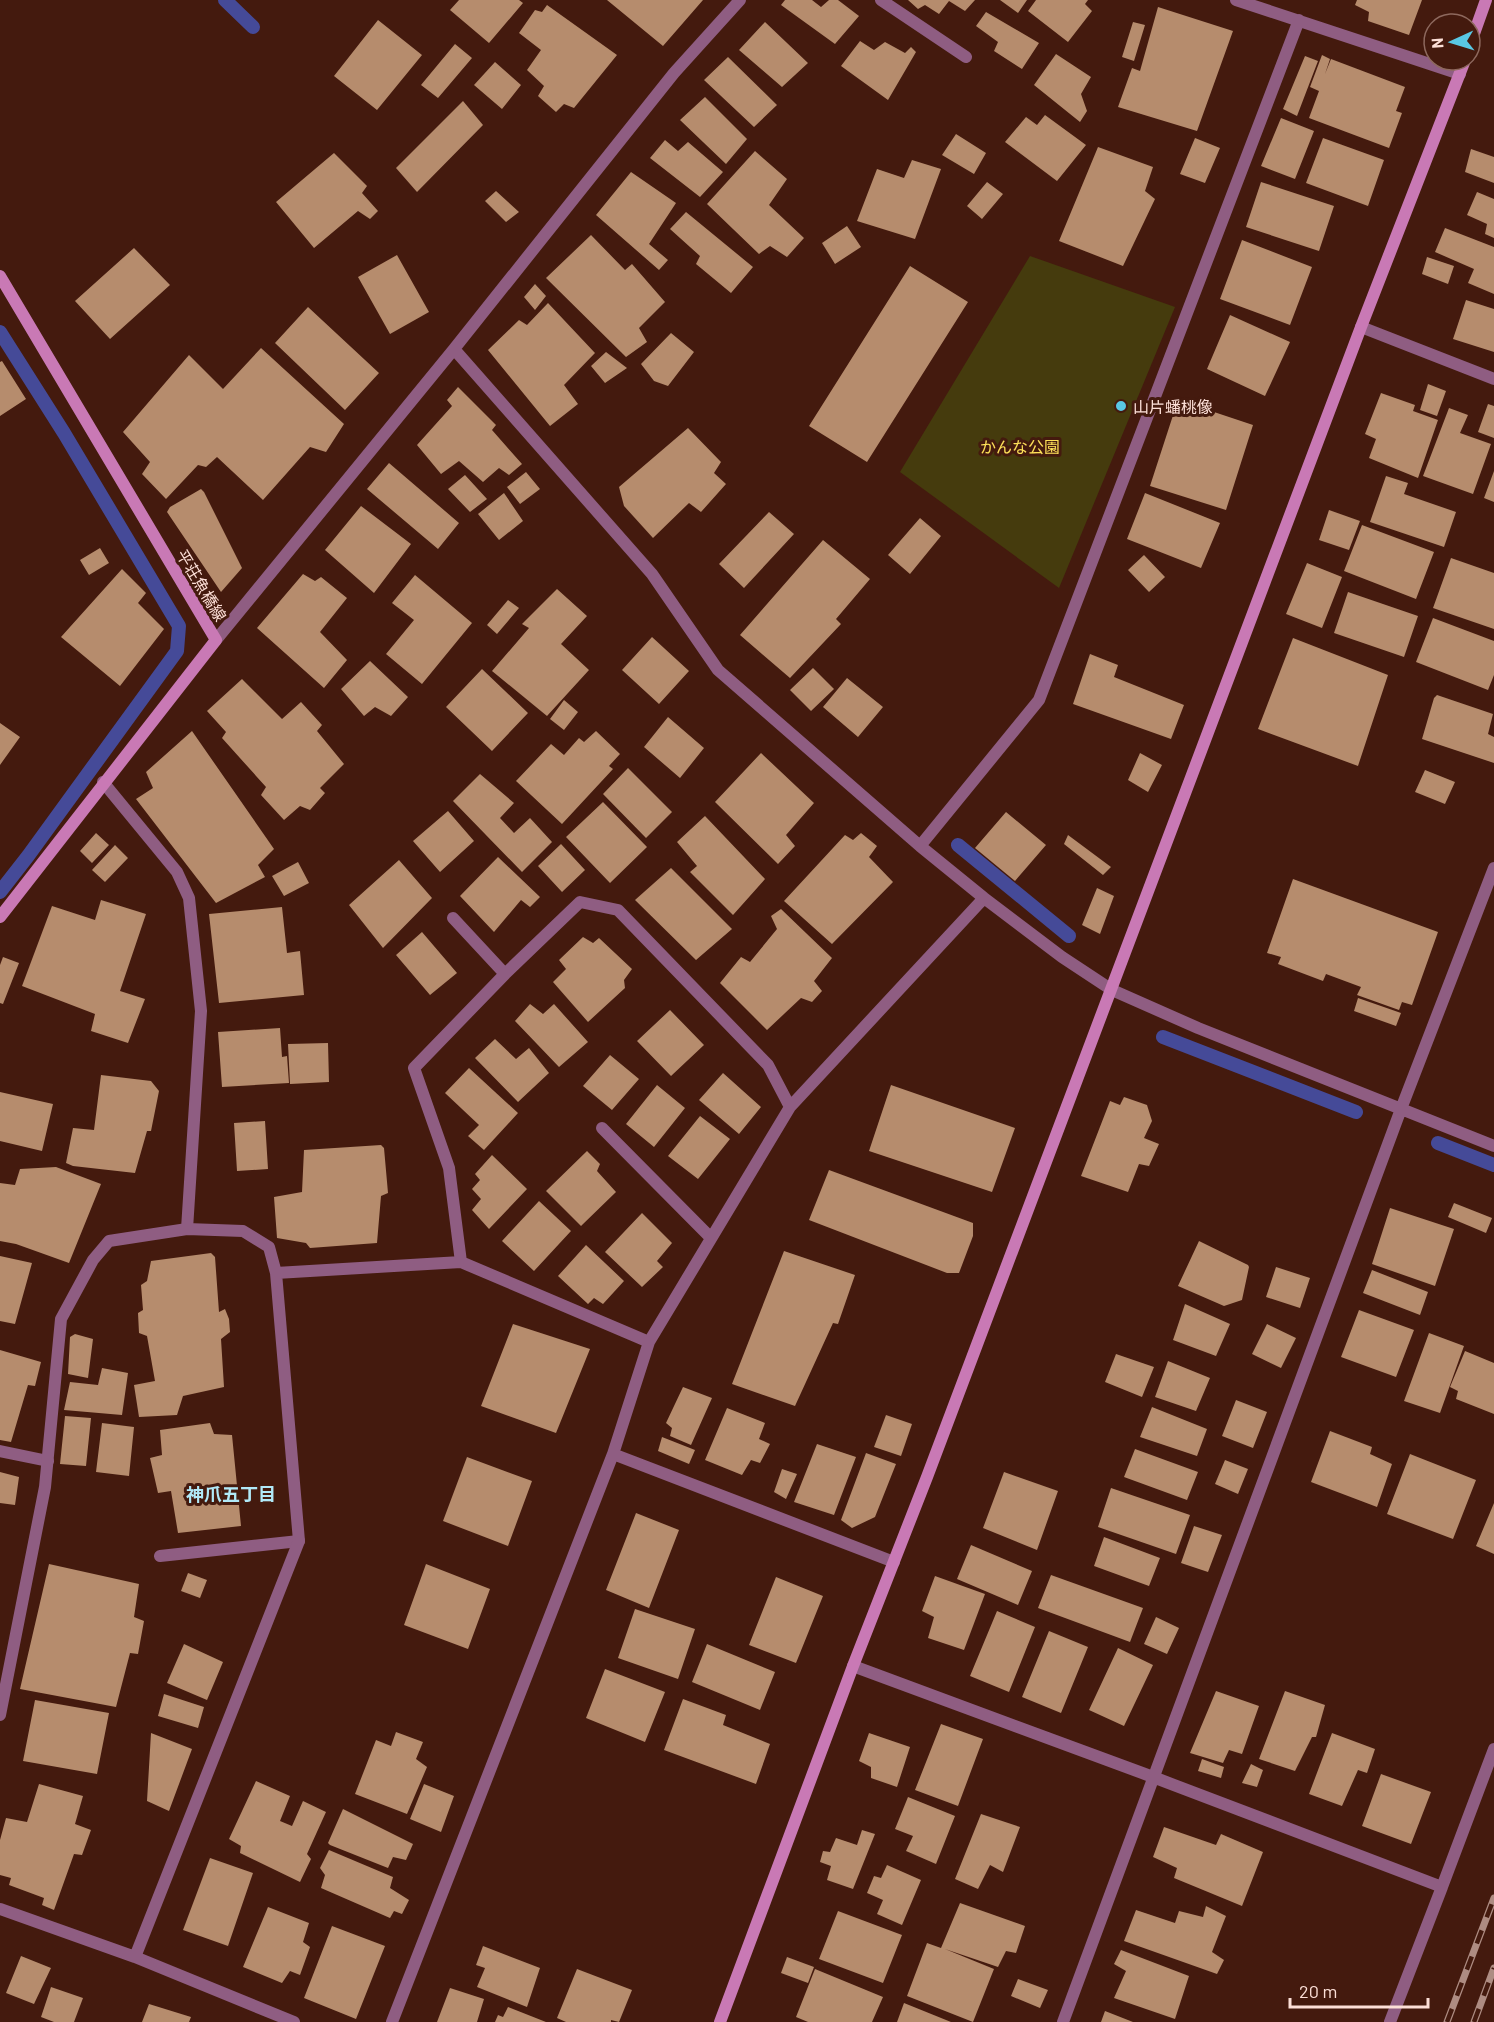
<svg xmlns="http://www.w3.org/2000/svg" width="1494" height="2022" viewBox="0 0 1494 2022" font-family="Barlow,'Noto Sans JP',sans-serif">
	<rect width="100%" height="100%" fill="#441a0e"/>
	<!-- green -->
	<path fill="#453b0d" d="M1030,256L1175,307L1059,588L900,472Z"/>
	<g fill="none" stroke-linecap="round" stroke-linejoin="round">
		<!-- stream -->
		<path stroke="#454a98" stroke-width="14" d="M225,0L253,27
			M0,332L64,433L179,626L177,651L28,856L0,892
			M958,845L1069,936
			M1163,1037L1356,1112
			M1438,1143L1494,1165"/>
	</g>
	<!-- building -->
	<path fill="#b68c6d" d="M459,0H519L523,3L489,43L450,10Z
		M607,0H703L663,46Z
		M785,0H812L821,7L829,0H838L859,16L835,44L781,5Z
		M908,0H975L965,11L949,1L939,14L925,5L918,9Z
		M1000,0H1027L1018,13Z
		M1036,0H1088L1085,4L1092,11L1068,42L1028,11Z
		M1357,0H1422L1409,35L1368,21L1369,12L1355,5Z
		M547,5L617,55L574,108L564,104L556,112L538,96L544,86L527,70L541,50L519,33L535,10L542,12Z
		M1158,7L1233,31L1197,131L1118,107L1132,68L1140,71Z
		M986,12L1039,43L1022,69L994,51L998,42L976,26Z
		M378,20L422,55L377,110L334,76Z
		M765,22L808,63L782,87L739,50Z
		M1133,22L1145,25L1134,61L1122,57Z
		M860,41L874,50L885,42L905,53L911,47L916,52L888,100L841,66Z
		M455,44L472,58L438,98L421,85Z
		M1056,54L1091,77L1081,94L1087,111L1080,122L1034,85Z
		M1322,55L1330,59L1325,74L1331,59L1405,87L1396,111L1402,113L1389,148L1309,118L1319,91L1310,87Z
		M1305,56L1318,61L1297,116L1283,109Z
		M728,57L777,105L754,127L704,80Z
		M495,62L521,85L502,109L474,85Z
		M705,97L747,139L726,164L680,120Z
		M463,101L483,125L417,192L396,168Z
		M1045,115L1086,145L1057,181L1005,142L1026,117L1037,125Z
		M1281,118L1314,131L1295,179L1261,166Z
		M956,134L986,153L974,174L942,155Z
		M1195,138L1220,148L1205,183L1180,174Z
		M1323,138L1384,160L1368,206L1306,183Z
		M665,140L678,151L688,142L723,172L700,197L650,158Z
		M1098,147L1153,167L1145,191L1155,199L1123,266L1059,241Z
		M1471,149L1494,157V183L1465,172Z
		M755,151L787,179L769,205L804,238L787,257L770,246L759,254L707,204Z
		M334,153L367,186L362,193L378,211L370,219L358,211L314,248L276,202Z
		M912,160L941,169L915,239L857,221L877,169L904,178Z
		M631,172L676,203L649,244L668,260L659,270L596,215Z
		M987,182L1003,194L982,219L967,206Z
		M1261,182L1334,206L1319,251L1246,227Z
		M496,191L519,212L506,222L485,201Z
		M1477,192L1494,199V238L1485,234L1487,224L1467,215Z
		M686,212L753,267L731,293L696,264L700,256L670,229Z
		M847,226L861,247L835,264L822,243Z
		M1445,228L1494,247V294L1468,283L1474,269L1435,252Z
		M591,235L625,270L632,264L665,302L639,328L647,342L626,357L546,278Z
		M1242,240L1312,267L1290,325L1220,299Z
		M134,248L170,285L110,339L75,301Z
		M397,255L429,312L390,334L358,277Z
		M1427,257L1454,266L1448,284L1422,274Z
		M910,266L968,302L867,462L809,426Z
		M535,284L546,296L535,310L524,297Z
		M1466,300L1494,309V352L1453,339Z
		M548,303L595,353L564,385L578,404L550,426L488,350L519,320L527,325Z
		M308,307L379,373L345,410L275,343Z
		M1230,315L1290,342L1265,396L1207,369Z
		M671,333L694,352L668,386L654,381L641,364Z
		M261,348L344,424L326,452L310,447L263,500L217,457L206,467L198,465L166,499L142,474L150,462L123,432L189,355L223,389Z
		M606,352L627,368L605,383L591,366Z
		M2,361L26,399L0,416V362Z
		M1428,384L1446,391L1437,416L1420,410Z
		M458,387L496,425L492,430L522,464L509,475L499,468L483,482L459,461L441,474L417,445L452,406L447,400Z
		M1381,393L1415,405L1413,411L1438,420L1418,478L1369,458L1376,439L1365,434Z
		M1178,400L1253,425L1226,510L1150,486Z
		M1488,404L1494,406V438L1478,432Z
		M1449,408L1468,415L1460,433L1491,444L1473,494L1423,476Z
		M688,428L721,462L714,473L726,484L701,512L689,503L653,538L624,506L619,487Z
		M389,463L459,523L438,549L367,489Z
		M1494,471V502L1484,498Z
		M526,472L540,489L520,504L507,487Z
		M465,475L487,499L470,512L448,489Z
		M1386,476L1408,483L1404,494L1456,512L1444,547L1370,522Z
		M201,489L204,492L242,568L221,592L167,512L170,507Z
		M504,493L523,521L499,540L478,514Z
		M1145,493L1220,523L1201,568L1127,539Z
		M361,506L411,544L374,593L325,550Z
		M1329,510L1360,521L1349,550L1319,540Z
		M769,512L794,534L744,588L719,564Z
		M920,518L941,536L910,574L888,555Z
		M1362,525L1434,552L1416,599L1344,571Z
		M823,540L870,579L836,619L841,624L790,678L740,635Z
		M100,548L109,563L89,575L80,560Z
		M1144,555L1165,577L1149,592L1128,570Z
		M1451,558L1494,573V629L1433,608Z
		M1307,563L1342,577L1322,628L1286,614Z
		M122,569L146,593L138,603L164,629L120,686L61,637Z
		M303,574L315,581L321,577L347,598L320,632L347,660L324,688L257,628Z
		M415,575L472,623L422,684L386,654L414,620L392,603Z
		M557,589L587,616L561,644L589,670L547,716L492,671L529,628L522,624Z
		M1348,592L1418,616L1404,657L1334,633Z
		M508,600L519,608L497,634L487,625Z
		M1433,618L1494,641V675L1488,690L1416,662Z
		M652,637L689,671L659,704L622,670Z
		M1293,638L1388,675L1358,766L1258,729Z
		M1090,654L1118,665L1114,677L1184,705L1171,739L1073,704Z
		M370,661L408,697L391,716L375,707L364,716L341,689Z
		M813,668L834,689L811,711L790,690Z
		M482,669L528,713L492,751L446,707Z
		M847,678L883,707L858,737L823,707Z
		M242,679L282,719L301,702L322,725L317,731L344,764L320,788L325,793L310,810L300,806L284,820L261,795L266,787L222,738L226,732L207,711Z
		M1437,695L1493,714L1488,734L1494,737V763L1422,739L1434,698Z
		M564,700L578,712L564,730L550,719Z
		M668,717L704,748L680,778L644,747Z
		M0,723L20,737L0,765Z
		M192,731L274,849L258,865L265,877L216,903L136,799L153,788L146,772Z
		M596,731L620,754L609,766L613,769L562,824L516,781L551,744L564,755L579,738L584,742Z
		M761,753L814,803L786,835L795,846L778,864L715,802Z
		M1140,753L1162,765L1148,792L1128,780Z
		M628,768L672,812L646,838L603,794Z
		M1425,770L1455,782L1445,804L1415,792Z
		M480,774L514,803L500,818L514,833L530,818L552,842L522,872L453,801Z
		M603,802L647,847L610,883L566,837Z
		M448,811L474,841L440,872L413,841Z
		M1006,812L1046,845L1015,881L975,848Z
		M705,816L765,879L733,915L690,872L697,866L677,842Z
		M96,833L109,845L92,863L80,851Z
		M861,833L877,846L869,857L893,882L832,944L784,901L845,835L853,840Z
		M1068,835L1111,867L1103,875L1064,844Z
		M561,844L585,870L562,892L538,866Z
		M115,845L128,858L105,882L92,870Z
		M498,857L540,897L530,907L521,900L494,932L460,896Z
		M399,860L432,898L383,948L349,905Z
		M298,862L309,883L284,896L272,876Z
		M671,868L732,929L696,960L635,900Z
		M1293,879L1438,932L1412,1005L1402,1002L1399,1010L1357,995L1361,987L1326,974L1323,981L1278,964L1281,957L1267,953Z
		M1097,888L1114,896L1100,934L1082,925Z
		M101,900L146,914L120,991L145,999L128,1043L91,1031L95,1014L22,986L52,906L95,920Z
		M282,907L287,953L300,951L304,995L219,1003L209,914Z
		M781,909L832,958L814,981L822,991L812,1002L801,998L767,1030L720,983L741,957L750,962L777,929L771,916Z
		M422,932L457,973L430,995L396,955Z
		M583,937L593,943L599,938L632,969L624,980L625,988L588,1022L553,982L566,969L559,960Z
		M3,957L19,963L3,1004L0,1003V965Z
		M1358,998L1401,1013L1396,1026L1354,1011Z
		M530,1004L543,1014L554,1004L588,1042L559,1067L515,1021Z
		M670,1010L704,1045L671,1076L637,1041Z
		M280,1028L282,1057L287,1056L289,1083L222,1087L218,1032Z
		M495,1039L516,1059L529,1048L549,1073L518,1102L475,1058Z
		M328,1043L329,1082L290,1084L288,1044Z
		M610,1055L639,1079L612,1110L583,1086Z
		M469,1068L518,1113L484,1150L468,1136L479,1125L445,1093Z
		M723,1073L761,1107L739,1134L699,1100Z
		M101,1075L151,1081L159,1091L151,1131H147L135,1173L73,1166L66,1163L73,1128L94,1130Z
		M657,1085L685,1108L654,1147L626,1124Z
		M891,1085L1015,1128L992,1192L869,1151Z
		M0,1092L53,1104L42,1151L0,1141Z
		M1124,1097L1147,1105L1152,1121L1144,1138L1159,1144L1149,1166L1139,1164L1128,1192L1081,1176L1110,1101L1120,1105Z
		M700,1116L730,1139L698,1179L668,1156Z
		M265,1121L268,1169L237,1171L234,1123Z
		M381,1145L384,1148L388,1193L381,1196L377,1243L310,1248L306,1243L277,1238L274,1197L302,1192L304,1150Z
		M587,1151L600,1164L597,1171L616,1192L581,1226L546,1191Z
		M492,1155L527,1189L489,1229L472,1210L481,1199L472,1189L480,1180L475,1174Z
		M56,1167L101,1184L69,1263L16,1244L0,1241V1183L15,1185L20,1169Z
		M829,1170L973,1223V1236L959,1273H947L809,1220Z
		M539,1201L571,1231L534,1271L502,1241Z
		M1454,1203L1492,1218L1486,1233L1448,1217Z
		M1390,1208L1454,1229L1435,1286L1372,1264Z
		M642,1213L672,1243L657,1261L663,1267L642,1287L605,1252Z
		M1199,1241L1248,1265L1249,1267L1242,1300L1224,1306L1178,1286Z
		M586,1245L624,1281L603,1304L594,1298L588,1304L558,1276Z
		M784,1251L855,1275L838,1324L833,1323L795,1406L732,1384Z
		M211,1253L215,1257L219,1312L225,1309L229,1319L230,1332L221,1339L224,1387L183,1396L177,1415L139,1417L134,1385L155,1381L147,1336L139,1333L138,1313L143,1310L141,1285L147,1281L151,1261Z
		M0,1256L32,1263L15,1324L0,1321Z
		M1276,1267L1310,1278L1300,1308L1266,1297Z
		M1372,1270L1428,1292L1420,1315L1363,1293Z
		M1185,1304L1230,1324L1216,1356L1173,1340Z
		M1359,1310L1414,1330L1396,1377L1341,1357Z
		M513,1324L590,1349L556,1433L481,1406Z
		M1267,1324L1296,1338L1281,1368L1252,1354Z
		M1429,1333L1464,1346L1440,1413L1404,1401Z
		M75,1334L93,1339L88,1378L68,1374L70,1337Z
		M0,1350L41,1362L35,1386L28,1385L11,1442L0,1440Z
		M1465,1351L1494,1363V1414L1456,1399L1458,1391L1450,1387Z
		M1116,1354L1154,1367L1142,1397L1105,1382Z
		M1168,1361L1210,1378L1196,1411L1155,1397Z
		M102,1368L128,1373L122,1415L64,1410L70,1382L98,1385Z
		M683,1387L712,1398L691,1445L670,1436L672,1428L666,1423Z
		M1236,1400L1267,1412L1253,1448L1222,1436Z
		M1152,1407L1207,1429L1197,1456L1140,1437Z
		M727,1408L765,1423L759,1439L770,1444L760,1463L751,1460L742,1475L705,1460Z
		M886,1415L912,1424L901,1456L874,1447Z
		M65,1416L91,1418L86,1466L60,1464Z
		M102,1423L134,1427L129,1476L96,1472Z
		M210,1423L214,1434L232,1435L241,1526L178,1533L171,1491L158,1493L150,1458L162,1455L160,1430Z
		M1330,1431L1372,1447L1370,1454L1392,1464L1377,1507L1311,1482Z
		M662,1437L695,1450L689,1464L658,1451Z
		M817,1444L856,1457L834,1515L794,1502Z
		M1135,1449L1198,1472L1187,1500L1124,1477Z
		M866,1453L896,1464L875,1517L852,1528L841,1520Z
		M1410,1454L1476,1480L1453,1539L1387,1514Z
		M467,1457L532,1481L508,1546L443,1521Z
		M1225,1460L1248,1469L1238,1494L1215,1484Z
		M782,1469L797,1474L786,1499L774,1492Z
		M0,1472L19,1477L15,1505L0,1503Z
		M1004,1472L1058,1491L1037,1550L983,1528Z
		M1111,1488L1190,1515L1176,1554L1098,1527Z
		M1494,1503V1554L1476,1546Z
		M636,1513L679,1530L649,1608L606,1590Z
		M1194,1526L1222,1535L1208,1572L1181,1563Z
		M1104,1537L1160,1558L1149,1586L1094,1566Z
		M971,1545L1032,1571L1018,1605L957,1579Z
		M49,1564L139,1584L134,1617L144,1621L138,1654L130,1653L116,1707L20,1689Z
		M426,1564L490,1589L468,1649L404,1625Z
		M188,1573L207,1580L200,1598L181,1591Z
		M1051,1575L1143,1608L1130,1642L1038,1608Z
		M935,1576L985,1594L964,1650L928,1638L934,1617L922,1611Z
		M776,1577L823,1596L796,1663L749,1645Z
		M635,1609L695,1629L678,1679L618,1658Z
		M997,1611L1035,1627L1009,1692L970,1676Z
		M1156,1617L1179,1628L1167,1654L1144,1644Z
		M1049,1631L1088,1647L1061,1713L1022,1697Z
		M184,1644L223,1662L207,1700L167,1683Z
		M707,1644L775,1672L760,1710L692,1682Z
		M1118,1648L1153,1665L1124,1726L1089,1710Z
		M605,1669L665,1692L645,1742L586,1718Z
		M1216,1691L1259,1706L1242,1754L1229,1750L1223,1763L1190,1753Z
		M1285,1691L1325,1705L1316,1737H1312L1295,1771L1259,1759Z
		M164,1694L204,1707L198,1728L158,1716Z
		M683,1699L726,1715L723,1725L770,1744L756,1784L664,1750Z
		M35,1700L109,1713L97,1774L23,1761Z
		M941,1724L983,1739L958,1806L915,1790Z
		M396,1732L423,1742L416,1759L427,1767L407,1814L355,1794L376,1740L391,1746Z
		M151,1733L192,1749L169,1811L147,1801Z
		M869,1733L910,1747L897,1787L871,1778V1767L859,1761Z
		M1332,1733L1375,1749L1367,1773L1358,1770L1342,1806L1309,1794Z
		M1202,1759L1224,1767L1221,1778L1198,1771Z
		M1251,1764L1263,1770L1257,1787L1242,1783Z
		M1381,1774L1431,1792L1411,1844L1362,1826Z
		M256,1781L290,1796L280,1821L292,1826L303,1801L326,1812L307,1854L311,1859L300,1882L240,1853L241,1846L229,1839Z
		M39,1784L83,1796L75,1824L91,1830L82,1855L74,1854L54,1910L42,1905L44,1898L9,1885L11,1878L0,1875V1840L6,1818L27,1822Z
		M424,1784L454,1796L441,1832L410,1819Z
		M908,1797L955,1816L936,1864L906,1851L913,1836L895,1829Z
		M343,1809L413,1844L406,1860L393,1857L388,1868L330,1845L328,1843Z
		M981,1814L1020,1827L1003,1872L990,1865L978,1889L955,1879Z
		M1164,1827L1216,1845L1221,1834L1263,1852L1242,1906L1174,1878L1177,1868L1153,1857Z
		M862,1830L875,1834L853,1889L827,1880L831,1866L820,1862L823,1851L830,1852L836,1838L857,1845Z
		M329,1850L393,1877L390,1888L409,1900L402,1914L394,1911L390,1918L321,1888L325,1875L320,1868Z
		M210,1858L253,1873L228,1946L183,1930Z
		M887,1865L921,1880L902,1925L877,1914L883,1900L867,1893L874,1876L881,1878Z
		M960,1903L1025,1926L1016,1953L1006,1951L998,1967L945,1949L994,1969L973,2022L907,1996L927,1943L941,1948Z
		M1206,1906L1226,1916L1212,1952L1224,1960L1217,1974L1124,1941L1136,1910L1175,1923L1179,1911L1203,1917Z
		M268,1907L309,1923L303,1942L310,1947L300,1975L290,1971L282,1983L243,1967Z
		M838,1911L902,1935L883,1983L819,1959Z
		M332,1926L385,1946L356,2019L304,1998Z
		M483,1946L540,1968L527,2007L477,1987L485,1968L476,1965Z
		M1121,1950L1189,1976L1175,2019L1114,1998L1126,1971L1114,1964Z
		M21,1956L51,1968L34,2004L6,1993Z
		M787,1957L814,1967L808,1983L781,1973Z
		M577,1969L632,1990L619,2022L611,2020V2022H566L557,2018Z
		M815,1969L883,1997L872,2022H808L796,2017Z
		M1018,1979L1048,1990L1040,2008L1011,1996Z
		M51,1987L83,1998L74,2022H54L41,2017Z
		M450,1988L484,1999L477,2022H437Z
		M904,2003L951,2022H897Z
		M149,2004L191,2017L189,2022H142Z
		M508,2007L546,2022H495L498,2015L503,2017Z
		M1105,2011L1133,2022H1101Z"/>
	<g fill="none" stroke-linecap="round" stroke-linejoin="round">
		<!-- lane -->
		<path stroke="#8f5d82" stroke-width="12" d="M0,1451L48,1461
			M160,1556L299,1541"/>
		<!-- street -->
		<path stroke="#8f5d82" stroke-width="12" d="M881,0L966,57
			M1236,0L1460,74
			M1361,327L1494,379
			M454,349L652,574L718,670L920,846L984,898L1062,957L1112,990L1198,1028L1494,1146
			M216,640L454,349L674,73L740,0
			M103,782L177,872L189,898L201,1011L187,1229
			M920,846L1039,700L1299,20
			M453,918L505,974L414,1068L449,1168L461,1262
			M505,974L580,902L618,910L768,1065L790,1107
			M602,1128L711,1238
			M613,1454L894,1562
			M853,1666L1153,1777L1442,1887L1390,2022
			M0,1715L45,1487L61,1319L93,1260L109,1241L187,1229L243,1231L269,1247L276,1273
			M1442,1887L1494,1749
			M0,1909L135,1957L294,2022
			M135,1957L299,1541L276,1273L461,1262L649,1342
			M392,2022L613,1454L649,1342L790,1107L984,898
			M1063,2022L1401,1109L1494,868"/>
		<!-- secondary -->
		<path stroke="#c979b5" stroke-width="12" d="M1470,45L1486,0
			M0,276L216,640L0,917
			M720,2022L853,1666L927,1477L1361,327L1465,60"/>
		<!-- rail casing -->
		<g stroke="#ae8c82" stroke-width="7">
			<path id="rail" d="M1447,2022L1494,1898
				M1474,2022L1494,1968"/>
		</g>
		<!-- rail -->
		<use href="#rail" stroke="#441a0e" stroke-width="4.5" stroke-dasharray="14" stroke-linecap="butt"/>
	</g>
	<!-- markers -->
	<circle fill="#59c8e4" stroke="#441a0e" stroke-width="2" cx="1121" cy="406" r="6"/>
	<g text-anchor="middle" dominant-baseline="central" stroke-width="6" stroke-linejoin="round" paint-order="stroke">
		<!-- poi labels -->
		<g font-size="16" fill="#fcdfd7" stroke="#441a0e" text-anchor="start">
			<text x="1133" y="406">山片蟠桃像</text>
		</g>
		<!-- park labels -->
		<g font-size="16" fill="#fee159" stroke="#441a0e">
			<text x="1020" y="446">かんな公園</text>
		</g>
		<!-- street labels -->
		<g font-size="16" fill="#fcdfd7" stroke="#441a0e">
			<text transform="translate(202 585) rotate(59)">平荘魚橋線</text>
		</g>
		<!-- neighbourhood labels -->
		<g font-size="18" font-weight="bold" fill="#b1e9f8" stroke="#441a0e">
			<text x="231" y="1494">神爪五丁目</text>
		</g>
	</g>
	<!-- north arrow -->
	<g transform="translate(1452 42) rotate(266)"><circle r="28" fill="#441a0e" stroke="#8e695e" stroke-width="1.5"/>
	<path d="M0-4.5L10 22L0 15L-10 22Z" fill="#59c8e4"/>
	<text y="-9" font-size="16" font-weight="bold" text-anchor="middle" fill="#fcdfd7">N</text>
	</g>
	<!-- scale -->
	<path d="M1290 1998v9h138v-9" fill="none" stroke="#fcdfd7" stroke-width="3"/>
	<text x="1299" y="1998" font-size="18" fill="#fcdfd7" stroke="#441a0e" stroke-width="4.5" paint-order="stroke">20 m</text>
</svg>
